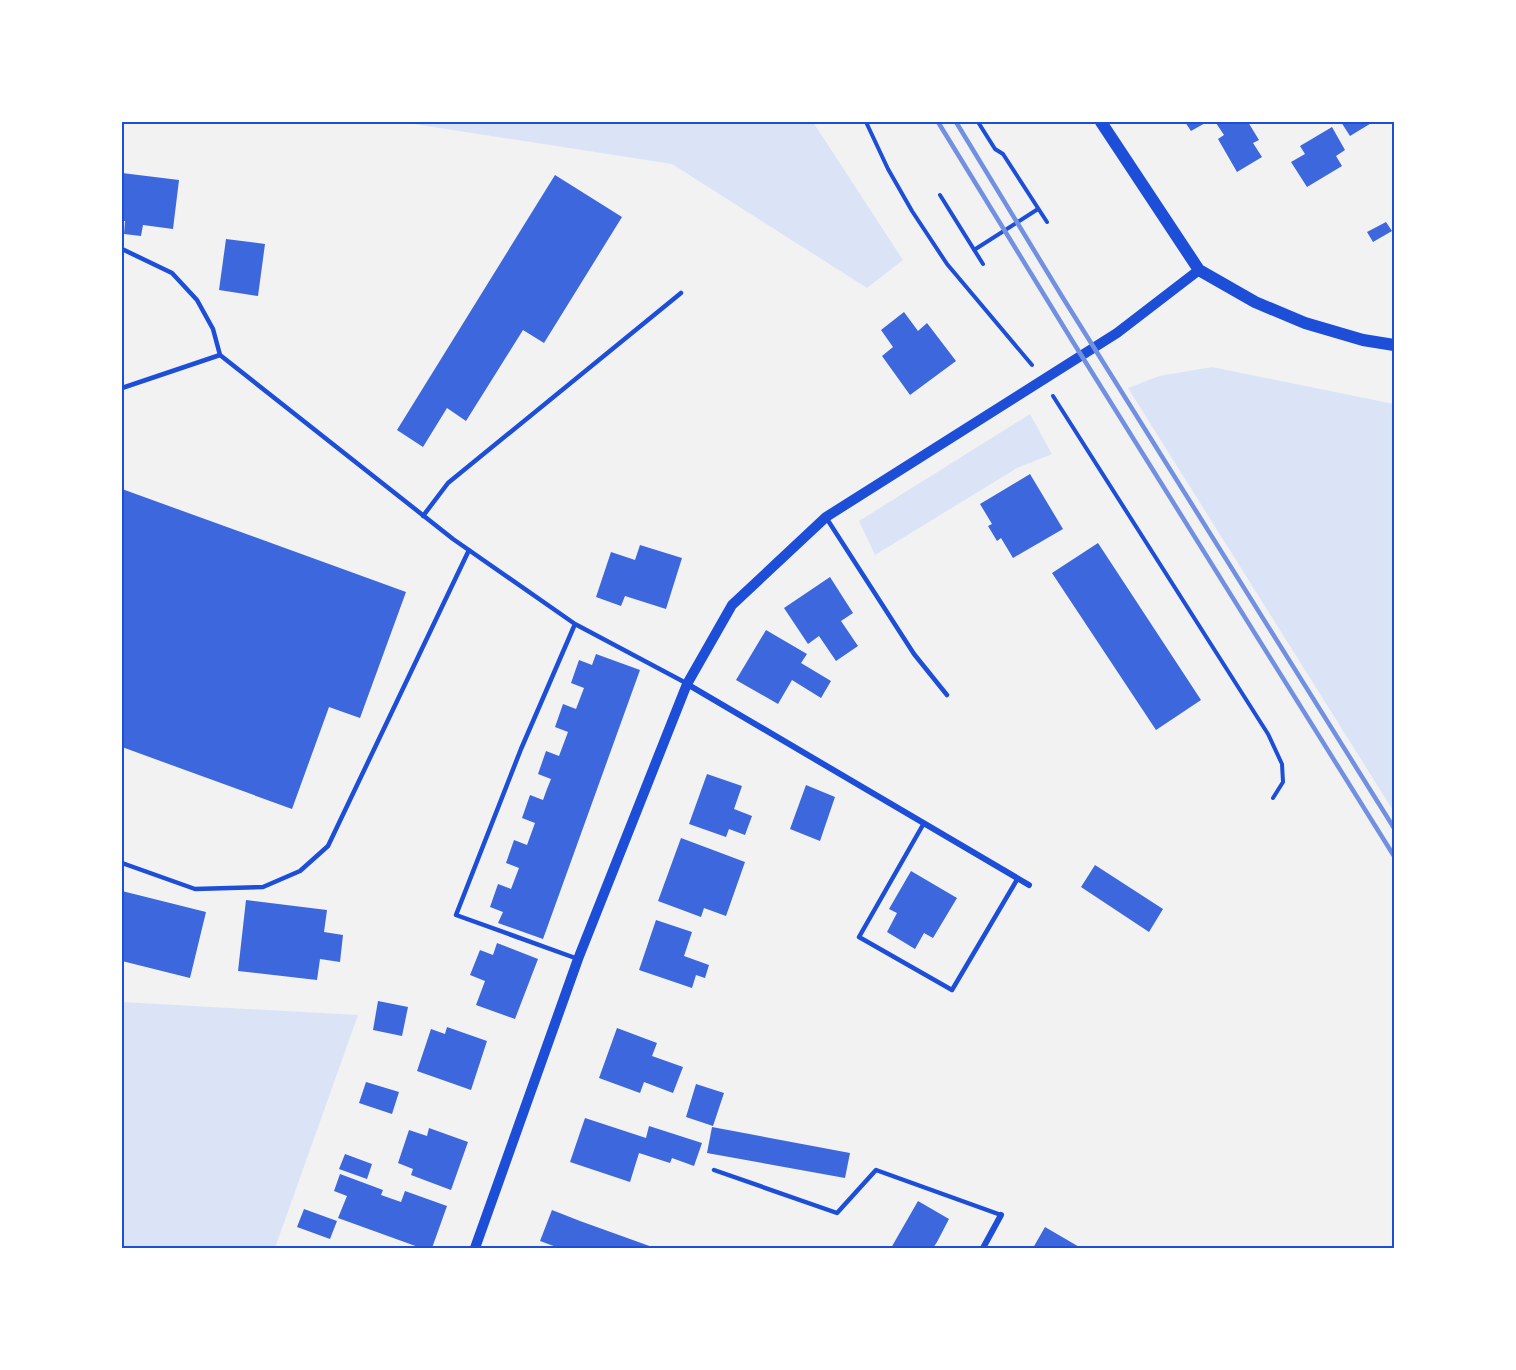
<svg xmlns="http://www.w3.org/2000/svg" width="1516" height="1370" viewBox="0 0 1516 1370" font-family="Commissioner,sans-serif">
	<rect width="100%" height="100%" fill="#f2f2f2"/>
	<!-- green -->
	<path fill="#dbe4f7" d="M401,122H813L903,260L867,288L672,164Z
		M1212,367L1394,404V812L1128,388L1159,376Z
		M1030,414L1052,454L1017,468L875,555L859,521Z
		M122,1002L358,1015L275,1248H122Z"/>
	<!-- building -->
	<path fill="#3d67dc" d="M1185,122H1207L1191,131Z
		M1219,122H1248L1259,140L1253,143L1262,157L1237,172L1218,139L1224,135L1216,123Z
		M1341,122H1373L1350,136Z
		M1332,127L1345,150L1336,156L1342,166L1307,187L1291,162L1305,154L1300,146Z
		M122,173L179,180L173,229L143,225L141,236L124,234L125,221H122Z
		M555,175L622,217L544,343L523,330L466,421L447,408L423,447L397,430Z
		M1386,222L1392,231L1373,242L1367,232Z
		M226,239L265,244L258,296L219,290Z
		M904,312L918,331L927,323L956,361L910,395L882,356L893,347L881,330Z
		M1030,474L1063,529L1013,558L1001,538L997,541L988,526L992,524L980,504Z
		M122,489L406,592L360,718L329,707L292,809L122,747Z
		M1098,543L1201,700L1156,730L1052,573Z
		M640,545L682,558L666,609L625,596L621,606L596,597L611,552L635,560Z
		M830,577L853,613L841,621L858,646L836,661L819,636L808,644L784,608Z
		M766,630L807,654L801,663L831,681L821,698L792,680L778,704L736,680Z
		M596,654L640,670L543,939L498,923L503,912L490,907L498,884L511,889L519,868L506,863L514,840L527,845L535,823L522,818L530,795L543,800L547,789L551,779L538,774L546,751L559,756L568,732L555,727L563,704L576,709L584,688L571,683L579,660L592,665Z
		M707,774L742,786L734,809L752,816L745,835L729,829L726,837L689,824Z
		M806,785L835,797L820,841L790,829Z
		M681,838L745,862L726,916L704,908L701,917L658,901Z
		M1095,865L1163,909L1149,932L1081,887Z
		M911,871L957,898L933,938L924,933L915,949L887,932L897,913L889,909Z
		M122,891L206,912L190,978L122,961Z
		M246,900L327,910L324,932L343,935L340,962L320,959L317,980L238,971Z
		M656,920L692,932L684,956L709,965L705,978L696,975L692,988L639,970Z
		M497,943L538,959L515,1019L476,1005L485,981L470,975L480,950L493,955Z
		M378,1001L408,1007L402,1036L373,1030Z
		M447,1027L487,1041L471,1090L417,1071L431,1029L445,1034Z
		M617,1028L657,1043L652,1056L683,1067L673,1093L644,1082L640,1093L599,1078Z
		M366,1082L399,1092L392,1114L359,1103Z
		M696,1084L724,1093L713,1126L686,1117Z
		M585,1118L646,1138L649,1126L702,1143L694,1166L672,1158L670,1163L639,1153L630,1182L570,1162Z
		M712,1127L850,1153L845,1178L707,1153Z
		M429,1128L468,1142L451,1190L411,1175L413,1169L398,1163L409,1130L427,1136Z
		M345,1154L372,1164L367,1179L339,1169Z
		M340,1174L383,1190L381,1195L401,1202L405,1191L447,1206L432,1248H421L338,1218L347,1196L334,1191Z
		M918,1201L949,1219L937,1242L933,1248H891Z
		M304,1209L337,1221L330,1239L297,1227Z
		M552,1210L580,1221L655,1248H559L540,1241Z
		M1045,1227L1081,1248H1033Z"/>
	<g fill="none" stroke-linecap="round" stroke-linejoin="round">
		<!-- path -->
		<path stroke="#1d4ed8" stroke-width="4" d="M866,122L888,169L912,211L947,264L1032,365
			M978,122L995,149L1003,154L1047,222
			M940,195L983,264
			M974,250L1038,209
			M1053,396L1268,734L1282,764L1283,782L1273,798"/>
		<!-- service -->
		<path stroke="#1d4ed8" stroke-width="4.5" d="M122,249L172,273L197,300L213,329L220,355L453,539L575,624L521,749L456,915L578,959
			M122,388L220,355
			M423,516L448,483L681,293
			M827,519L914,654L947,695
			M575,624L686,683
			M924,823L859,937L952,990L1018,878
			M122,863L195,889L263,887L300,871L328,846L469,550
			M714,1170L837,1213L876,1170L1001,1215"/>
		<!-- minor -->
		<path stroke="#1d4ed8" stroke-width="6" d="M687,684L1029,885
			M983,1248L1001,1215"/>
		<!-- tertiary -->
		<path stroke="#1d4ed8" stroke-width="10" d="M475,1248L578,959L687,684L732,605L826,517L1117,333L1199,270"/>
		<!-- secondary -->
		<path stroke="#1d4ed8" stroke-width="12" d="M1101,122L1199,270L1255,302L1305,323L1363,340L1394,345"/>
		<!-- rail -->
		<path stroke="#7290e2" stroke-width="4.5" d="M938,122L1073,342L1394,856
			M956,122L1063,298L1394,828"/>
	</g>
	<!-- border -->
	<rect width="1516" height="1370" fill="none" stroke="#ffffff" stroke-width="246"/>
	<rect x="123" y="123" width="1270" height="1124" fill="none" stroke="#1d4ed8" stroke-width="2"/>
</svg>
